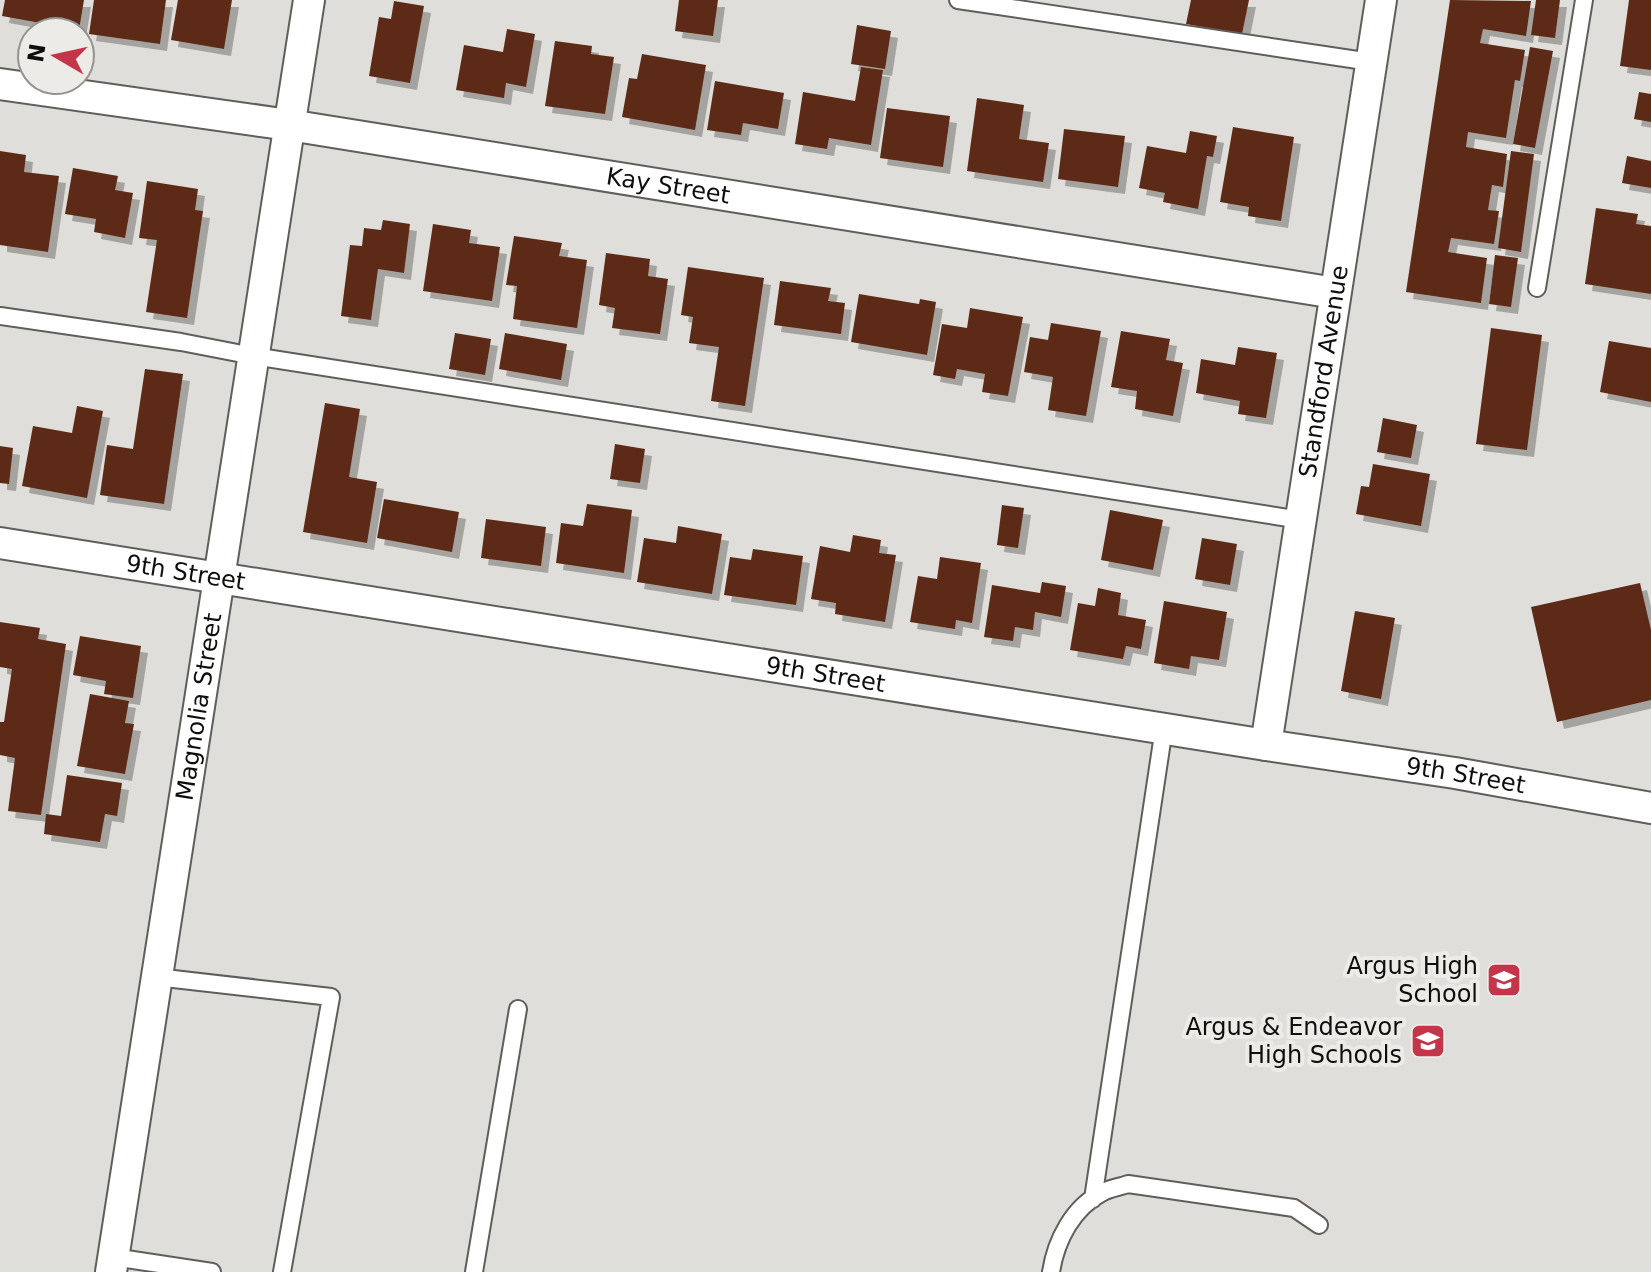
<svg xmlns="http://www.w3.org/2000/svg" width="1651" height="1272" viewBox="0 0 1651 1272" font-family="'DejaVu Sans',sans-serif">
	<defs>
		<filter id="shadow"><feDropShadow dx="7" dy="7" stdDeviation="0" flood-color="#0004"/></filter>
	</defs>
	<rect width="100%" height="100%" fill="#e0deda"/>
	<!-- building -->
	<path fill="#5b2c15" filter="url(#shadow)" d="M5,0H84L79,30L2,16Z
		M94,0H166L160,44L89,34Z
		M178,0H232L224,49L171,40Z
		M679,0H718L713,36L675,31Z
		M1191,0H1249L1242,34L1186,24Z
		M1450,0L1531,1L1526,36L1483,29L1480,43L1525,50L1520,81L1515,80L1506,138L1468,132L1466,147L1507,154L1503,187L1492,185L1488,210L1499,211L1494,244L1451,238L1448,252L1487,258L1481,303L1406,292Z
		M1536,0H1560L1555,38L1531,35Z
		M1629,0H1651V70L1620,66Z
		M394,1L424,6L410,83L369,76L379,17L391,19Z
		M857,25L891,31L885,69L851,64Z
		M507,29L535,34L526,87L506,83L504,98L456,90L464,45L503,52Z
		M555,41L592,46L591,54L614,57L605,114L545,106Z
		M1530,47L1553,51L1535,148L1513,144Z
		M642,54L706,65L695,130L622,117L629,78L637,79Z
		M861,67L883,70L871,145L829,138L827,149L795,144L803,92L855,101Z
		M715,81L784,93L778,129L743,123L741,135L707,130Z
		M1639,92L1651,94V122L1634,119Z
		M977,98L1024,105L1019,139L1049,143L1043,182L967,171Z
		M887,108L950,116L943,167L880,158Z
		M1233,127L1294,137L1281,221L1248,216L1249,207L1220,202Z
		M1064,129L1125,136L1118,187L1058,179Z
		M1190,131L1217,136L1213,157L1207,156L1198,209L1163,202L1165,193L1139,188L1147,146L1186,153Z
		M0,151L26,155L24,172L59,176L48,252L0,245Z
		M1511,151L1534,154L1521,252L1498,248Z
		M1627,156L1651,161V188L1622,183Z
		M73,168L118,176L115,190L133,193L125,238L94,232L96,219L65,214Z
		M147,181L198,189L195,210L203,211L187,318L146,312L157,240L139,238Z
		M1596,208L1638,214L1636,224L1651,226V294L1585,284Z
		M383,220L410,224L404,273L378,269L371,320L341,316L350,245L362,246L364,228L381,230Z
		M433,224L471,230L469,243L500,247L492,301L423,291Z
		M514,236L562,243L559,256L587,260L577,328L513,319L517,286L506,285Z
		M606,253L650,259L648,276L668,279L660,334L612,328L615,308L599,305Z
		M1495,255L1518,258L1511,307L1489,304Z
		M688,267L764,278L745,406L711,401L719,347L689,343L693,317L681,315Z
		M780,281L831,288L828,301L845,303L841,334L774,325Z
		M859,294L919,304L920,299L936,302L927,355L851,342Z
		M970,308L1023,317L1008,396L982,392L985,374L957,369L955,379L933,375L942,324L967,328Z
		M1051,323L1101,331L1086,416L1048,410L1053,377L1024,372L1030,337L1048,340Z
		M1491,328L1542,335L1527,450L1476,444Z
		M1121,331L1170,339L1166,360L1183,363L1173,416L1135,409L1137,391L1111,387Z
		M455,333L491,339L485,375L449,369Z
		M505,333L567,344L561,380L499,369Z
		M1609,341L1651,348V402L1600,392Z
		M1238,347L1277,353L1266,418L1238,414L1240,401L1196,393L1201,359L1235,365Z
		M145,369L183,374L164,504L100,495L107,445L133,449Z
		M325,403L360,409L349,477L377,482L367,543L303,532Z
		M77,406L103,411L87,498L22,486L33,426L72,433Z
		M1383,418L1417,425L1411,458L1377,452Z
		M615,444L645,449L640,483L610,479Z
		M0,446L13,448L9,484L0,483Z
		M1373,464L1430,474L1421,526L1356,514L1361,486L1369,487Z
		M384,499L459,512L452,552L377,538Z
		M587,504L632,510L624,573L556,563L561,523L583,526Z
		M1002,505L1024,508L1018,548L997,545Z
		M1110,510L1163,520L1153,570L1101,560Z
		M486,519L546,527L541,566L481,558Z
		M678,526L722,534L712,594L637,582L644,538L676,543Z
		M853,535L881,540L879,553L896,555L885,622L835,614L836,603L811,599L820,546L850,552Z
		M1202,538L1237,544L1230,585L1195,579Z
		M753,549L803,556L796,605L724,595L730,557L751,560Z
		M940,557L981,563L972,623L956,620L955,629L910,622L918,576L937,579Z
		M1042,582L1066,586L1061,617L1035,612L1033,630L1015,627L1013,641L984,637L992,585L1040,593Z
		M1640,583L1651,630V700L1557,722L1531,607Z
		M1098,588L1121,593L1118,615L1146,620L1141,649L1126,646L1123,659L1070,650L1078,603L1095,606Z
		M1164,601L1227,612L1219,660L1191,656L1189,669L1154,663Z
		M1355,611L1395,618L1381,699L1341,691Z
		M0,622L40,628L38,639L66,644L41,815L8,811L15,758L0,755V722H4L12,669L0,667Z
		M80,636L141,646L133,698L104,694L106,681L73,675Z
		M90,694L129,701L125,723L134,724L125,774L77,766Z
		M67,775L122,783L117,816L105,814L100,842L44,834L46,814L61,816Z"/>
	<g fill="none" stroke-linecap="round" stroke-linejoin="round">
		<!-- service casing -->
		<g stroke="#5f5e5b" stroke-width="20">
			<path id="service" d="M958,0L1371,62
				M1537,288L1584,0
				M0,316L181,342L253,356L1301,520
				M156,977L331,997L282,1272
				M1093,1199L1164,728
				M113,1257L212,1272
				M474,1272L518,1009
				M1051,1272C1056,1240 1073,1207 1103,1192C1110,1188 1120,1187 1128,1184L1294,1208L1319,1225"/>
		</g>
		<!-- minor casing -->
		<g stroke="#5f5e5b" stroke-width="34">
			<g id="minor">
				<path id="s1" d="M0,84L289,125L1335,293"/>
				<path id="s2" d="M0,543L1266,745L1455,773L1651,808"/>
				<path id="s3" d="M1266,745L1381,0"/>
				<path id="s4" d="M111,1272L309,0"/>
			</g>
		</g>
		<!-- service -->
		<use href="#service" stroke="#fff" stroke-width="16"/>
		<!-- minor -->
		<use href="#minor" stroke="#fff" stroke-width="30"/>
	</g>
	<!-- icons -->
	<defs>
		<g id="school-square" transform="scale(1.8)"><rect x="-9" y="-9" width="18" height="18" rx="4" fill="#c53549" stroke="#edebe7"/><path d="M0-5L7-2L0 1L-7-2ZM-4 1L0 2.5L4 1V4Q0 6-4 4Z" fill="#fff"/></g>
	</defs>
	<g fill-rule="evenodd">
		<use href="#school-square" x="1504" y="980"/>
		<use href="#school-square" x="1428" y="1041"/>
	</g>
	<g text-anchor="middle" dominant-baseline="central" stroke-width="8" stroke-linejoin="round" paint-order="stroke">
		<!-- street labels -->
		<g font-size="24" fill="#0e0e0c" stroke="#edebe7">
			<text stroke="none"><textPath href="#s1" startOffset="676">Kay Street</textPath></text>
			<text stroke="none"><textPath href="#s3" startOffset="378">Standford Avenue</textPath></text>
			<text stroke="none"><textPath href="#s2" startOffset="188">9th Street</textPath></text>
			<text stroke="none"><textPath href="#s2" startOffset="836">9th Street</textPath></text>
			<text stroke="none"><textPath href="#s4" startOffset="572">Magnolia Street</textPath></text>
			<text stroke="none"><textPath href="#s2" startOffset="1484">9th Street</textPath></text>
		</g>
		<!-- poi labels -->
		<g font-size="24" fill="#0e0e0c" stroke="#edebe7" text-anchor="end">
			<text x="1478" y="966">Argus High<tspan x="1478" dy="28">School</tspan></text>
			<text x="1402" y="1027">Argus &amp; Endeavor<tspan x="1402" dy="28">High Schools</tspan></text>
		</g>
	</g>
	<!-- north arrow -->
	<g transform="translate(56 56) rotate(279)"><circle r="38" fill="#edebe7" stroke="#94938f" stroke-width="2"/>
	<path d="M0-6L14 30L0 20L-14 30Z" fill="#c53549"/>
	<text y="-12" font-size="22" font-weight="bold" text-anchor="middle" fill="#0e0e0c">N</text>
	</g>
</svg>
